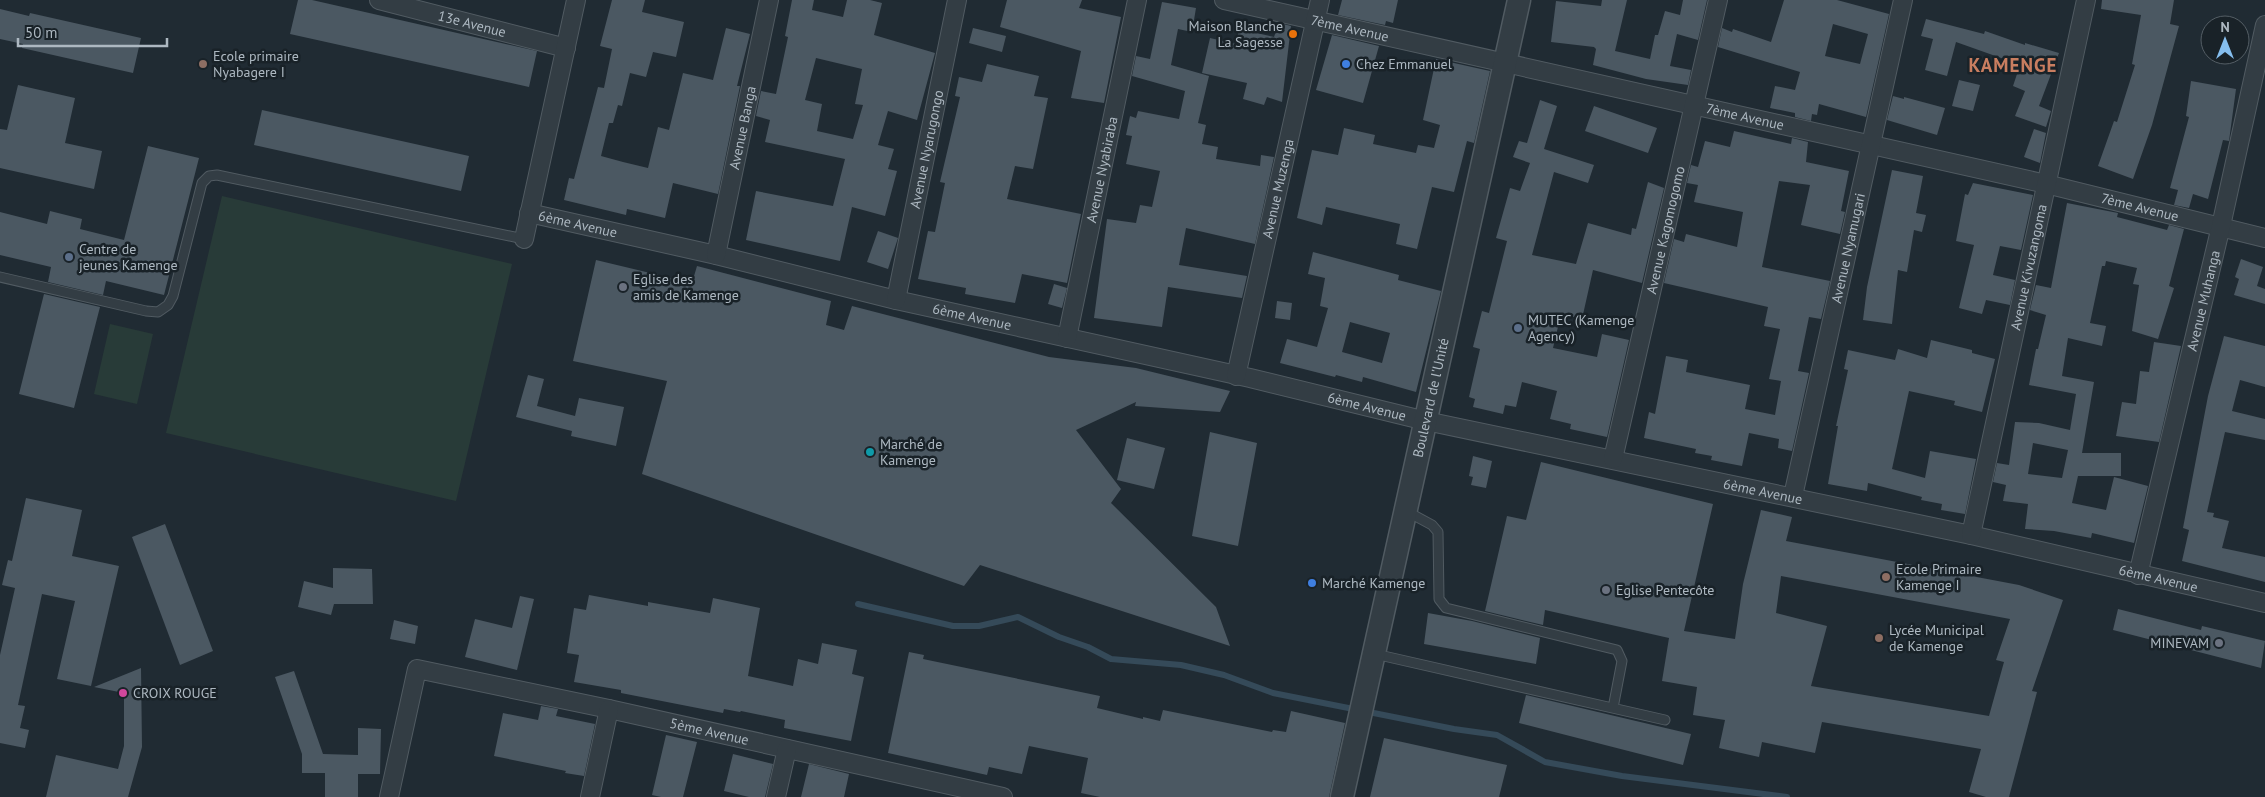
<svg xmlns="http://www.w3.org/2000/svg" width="2265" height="797" viewBox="0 0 2265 797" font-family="'PT Sans',sans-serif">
	<rect width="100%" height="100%" fill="#202b33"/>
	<!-- green -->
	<path fill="#283b38" d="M222,196L512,264L456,501L166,433Z
		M110,324L153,334L137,404L94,394Z"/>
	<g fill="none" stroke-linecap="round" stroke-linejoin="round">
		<!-- stream -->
		<path stroke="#354a59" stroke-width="6" d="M858,604L953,626H979L1018,617L1059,637L1088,647L1111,659L1181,665L1224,675L1273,693L1454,729L1497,735L1545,762L1622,776L1787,797"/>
	</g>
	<!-- building -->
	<path fill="#4b5862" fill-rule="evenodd" d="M298,0H312L537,51L529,87L290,34Z
		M612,0H645L642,12L684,22L676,57L653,52L646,77L630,73L622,106L618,105L613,123H609L601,156L623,162L648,168L658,127L669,130L683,73L713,80L726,28L750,34L737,86H740L718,194L673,183L665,218L627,209L626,215L564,200L569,178L574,179L598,87L604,88L612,49L600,46Z
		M792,0H814L812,10L843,17L847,0H870L882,3L874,35L935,53L917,120L888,111L878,145L894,149L888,169L897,171L885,216L852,207L840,261L746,240L756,191L833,206L845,159L765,142L770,120L756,116L761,91L776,94L788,37L785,36ZM816,58L862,69L855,104L863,105L853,139L817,131L822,104L805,100Z
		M1007,0H1082L1079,8L1121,17L1104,103L1071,98L1081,51L1000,27Z
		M1342,0H1398L1393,23L1386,21L1385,25L1338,15Z
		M1602,0H1627L1615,51L1650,59L1655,35H1658L1665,11L1680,15L1683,0H1707L1698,40L1677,34L1670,66L1691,70L1688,85L1646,79L1593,65L1596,49L1594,47L1551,42L1556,1L1601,6Z
		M1784,0H1837L1889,14L1866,117L1819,104L1817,115L1812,114L1811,121L1795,117V113L1770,108L1775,86L1795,90L1800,72L1718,47L1722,28L1732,32L1733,29L1771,42ZM1833,24L1868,34L1860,64L1825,56Z
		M2102,0H2174L2170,24L2179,26L2152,125L2133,179L2098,166L2114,121L2117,122L2135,65L2132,64L2141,15L2101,9Z
		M1162,2L1196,8L1192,32L1178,29L1171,65L1209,76L1198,123L1206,125L1202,144L1218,147L1216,159L1260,166L1261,155L1274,157L1255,244L1186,228L1179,265L1247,276L1242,298L1168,287L1162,327L1094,318L1107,219L1136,223L1140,205L1152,207L1160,171L1126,164L1132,136L1126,135L1130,116L1136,118L1138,111L1179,119L1185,91L1132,76L1136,56L1150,59Z
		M0,9L29,16L30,13L141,38L133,73L22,48L23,44L0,39Z
		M1926,19L1984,34L1985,31L2025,45V43L2059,53L2039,106L2051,111L2046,127L2015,116L2025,91L2013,86L2017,74L2015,73L2018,64L1956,42L1947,76L1925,70L1933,39L1921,36Z
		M1279,23L1291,26L1282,102L1267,97L1264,105L1243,99L1247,83L1202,73L1210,38L1236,44L1239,29L1274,37Z
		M973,28L1006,36L1002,52L969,43Z
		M1332,35L1379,46L1363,103L1316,90Z
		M1436,59L1490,71L1474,143L1467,141L1454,192L1432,187L1417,249L1396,244L1400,224L1326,207L1322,225L1297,218L1312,150L1338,155L1344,128L1375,135L1373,144L1416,153L1418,145L1434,148L1440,125L1423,120Z
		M987,64L1039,76L1034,96L1048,98L1033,169L1015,166L1007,199L1081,214L1067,283L1022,274L1015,303L965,294L966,288L918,279L928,231L935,232L945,183L940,182L960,97L955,96L959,77L982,82Z
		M1959,80L1980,85L1973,111L1952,106Z
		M2191,81L2236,89L2229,141L2223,140L2208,199L2193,194L2189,208L2174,205L2178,190L2170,188L2189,117L2186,116Z
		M18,85L75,98L65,143L102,151L94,189L0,168V129L7,130Z
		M1893,96L1904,99V97L1945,108L1937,135L1887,120Z
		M1540,100L1557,106L1544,149L1594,165L1588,183L1554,172L1532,255L1576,264L1588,223L1631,235L1632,228L1636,229L1648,182L1664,188L1642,283L1593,270L1582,319L1561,314L1553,348L1597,357L1602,334L1629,340L1607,437L1570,429L1571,424L1550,419L1557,391L1522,382L1516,407L1505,405L1503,414L1473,407L1475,399L1469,397L1480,349L1473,347L1482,311L1489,313L1507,241L1496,238L1510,188L1520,191L1530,163L1513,157L1519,141L1527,143Z
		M1594,106L1657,128L1648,153L1585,131Z
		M262,110L469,156L461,191L254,145Z
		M2034,129L2046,133L2040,163L2024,157Z
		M1734,131L1791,144L1792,138L1808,142L1806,162L1849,171L1841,211L1845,212L1840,234L1801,225L1810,185L1779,181L1762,267L1830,281L1821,319L1809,317L1798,371L1809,373L1792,451L1778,448L1779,439L1749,433L1742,466L1711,460L1712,456L1695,453L1696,449L1644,438L1649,412L1655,414L1666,356L1688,360L1686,372L1750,385L1745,409L1775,415L1781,381L1769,379L1780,329L1764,326L1768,307L1664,283L1674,239L1684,242L1686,234L1737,247L1743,212L1694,202L1698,185L1687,183L1691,165L1698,167L1705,141L1730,147Z
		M148,146L199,158L164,295L106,281L103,295L48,282L51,267L0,255V212L47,224L50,211L82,219L80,229L124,240Z
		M1892,170L1923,176L1916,213L1926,215L1922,232L1914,230L1907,272L1898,270L1892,324L1863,320L1867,287Z
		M1973,183L2033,195L2021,250L2000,246L1993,275L2015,280L2010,305L1986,300L1982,314L1959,308L1974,245L1956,241L1965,194L1968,195Z
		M2067,203L2118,213L2117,217L2167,230L2169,225L2184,229L2169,286L2174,288L2158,339L2132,331L2139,285L2133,284L2137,268L2106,261L2105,266H2102L2090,323L2106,326L2102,346L2068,338L2062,376L2094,382L2082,453H2121V476H2078L2072,503L2106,510L2114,477L2148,486L2134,543L2092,533L2091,538L2054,531L2025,529L2028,504L2003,501L2006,485L1993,482L1997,463L2009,465L2015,422L2039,423L2070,430L2076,394L2029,385L2036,349H2038L2046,315L2030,310L2036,285L2051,288ZM2033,443L2068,450L2062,478L2028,474Z
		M878,231L898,238L888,269L867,262Z
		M1313,252L1399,275L1398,280L1441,291L1416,392L1363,377L1362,382L1336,375L1335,377L1280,363L1287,339L1317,347L1328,308L1320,306L1325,278L1308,274ZM1350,322L1390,333L1382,363L1342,352Z
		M2241,259L2263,267L2257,286L2265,289V304L2234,295L2239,279L2235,277Z
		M596,260L692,283L697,266L831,301L826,325L844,330L852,306L1049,357L1136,368L1230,391L1220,412L1135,406L1136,402L1076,430L1121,489L1111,503L1216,607L1230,646L980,565L964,586L642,474L667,381L573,361Z
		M1054,284L1067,288L1062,308L1048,304Z
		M44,294L100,307L74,408L19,394Z
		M1277,301L1292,303L1290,320L1275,318Z
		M2224,336L2265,346V387L2240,380L2232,411L2265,419V440L2225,432L2207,512L2214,513L2213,517L2229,521L2222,548L2265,557V582L2182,561L2189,530L2183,528L2208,396Z
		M1931,340L1972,350V353L1995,359L1982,412L1954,405L1955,401L1909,391L1892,469L1925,478L1930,451L1976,459L1965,514L1941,510L1942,504L1921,500L1922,497L1868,483L1867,491L1828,484L1838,426H1836L1848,370L1844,369L1848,350L1895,360L1898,349L1927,358Z
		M2154,342L2181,346L2159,442L2116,436L2122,402L2136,404L2140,371L2149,372Z
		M528,375L544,379L537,406L575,416L579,398L624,407L616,446L571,436L572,431L516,417Z
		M1210,432L1257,443L1238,546L1192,536Z
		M1127,438L1165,448L1154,489L1117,480Z
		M1473,456L1492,461L1486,488L1471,485L1473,477L1469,476Z
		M1541,462L1713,504L1684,631L1735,639L1743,584L1761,510L1792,517L1786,541L2019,585L2063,600L2032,691L2037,692L2009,797H1986L1969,792L1981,749L1822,722L1815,753L1762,742L1759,757L1719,748L1725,720L1693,715L1697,687L1662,681L1669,638L1545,610L1543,625L1485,611L1507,516L1526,520ZM1781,576L2010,619L1996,660L2004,662L1989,716L1811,686L1827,626L1776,613Z
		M26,498L82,510L72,556L119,566L91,686L57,679L75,601L42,594L18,705L25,706L20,728L29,730L25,748L0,743V655L15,588L2,585L8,560L12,561Z
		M165,524L213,651L180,665L132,537Z
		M333,568L372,569L373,604H334L331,615L298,607L304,581L333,588Z
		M589,595L648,606V602L710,613L713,598L760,608L748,676L793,686L798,659L818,664L822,643L857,650L852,674L864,677L851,741L784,728L785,720L741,711L740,712L724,709L723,713L621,693V690L574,682L579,655L567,653L574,608L586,610Z
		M520,596L534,599L517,670L465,657L475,619L512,628Z
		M2118,609L2201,630L2202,626L2265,641L2261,668L2113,630Z
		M1428,613L1472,621L1540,638L1536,664L1424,644Z
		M394,620L418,626L415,644L390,639Z
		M909,652L924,655L923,659L1100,696L1097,708L1143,719V717L1160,721L1163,710L1272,732L1273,730L1286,732L1291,711L1345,723L1329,797H1100L1081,793L1088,758L1029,746L1022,774L989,767L987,775L888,753Z
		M141,668L142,747L128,797H46L56,755L118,769L124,746V693L94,687Z
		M294,671L323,754L358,755V728L381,729L380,774H358V797H325V773H302V754L275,677Z
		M1526,695L1691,734L1683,765L1519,723Z
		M541,706L558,709L556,716L595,724L584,776L565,773L566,771L494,756L503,713L538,720Z
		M666,735L697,742L683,797H661L652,795Z
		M1384,738L1507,765L1499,797H1370Z
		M733,754L773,764L765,797H749L724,791Z
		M809,764L849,774L844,797H801Z"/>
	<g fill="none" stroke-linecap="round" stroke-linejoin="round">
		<!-- service casing -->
		<g stroke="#515b62" stroke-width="11">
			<path id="service" d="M0,277L146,311L158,312L168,305L173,296L202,183L209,176L217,175L524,239
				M1406,511L1432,525L1438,532L1439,599L1446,608L1617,650L1622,661L1613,708
				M1375,654L1665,720"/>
		</g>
		<!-- minor casing -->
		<g stroke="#515b62" stroke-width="20">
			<g id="minor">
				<path id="s1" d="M379,0L566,48"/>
				<path id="s2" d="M1224,0L2046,184L2265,238"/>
				<path id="s3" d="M529,213L716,255L896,300L1250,378L1426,421L1971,535L2265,603"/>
				<path d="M524,239L576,0"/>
				<path id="s4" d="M716,255L769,0"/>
				<path id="s5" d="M896,300L957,0"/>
				<path id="s6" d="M1067,338L1137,0"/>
				<path id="s7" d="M1236,376L1320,0"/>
				<path id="s8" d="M1613,459L1718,0"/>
				<path id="s9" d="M1793,496L1903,0"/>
				<path id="s10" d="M1971,535L2086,0"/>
				<path id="s11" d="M2138,575L2221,226L2265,25"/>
				<path id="s12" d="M389,797L417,669L609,709L1003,797"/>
				<path d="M590,797L609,709"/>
				<path d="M776,797L787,749"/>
			</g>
		</g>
		<!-- tertiary casing -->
		<g stroke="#515b62" stroke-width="25">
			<g id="tertiary">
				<path id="s13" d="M1342,797L1519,0"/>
			</g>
		</g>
		<!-- service -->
		<use href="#service" stroke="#333d44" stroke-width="9"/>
		<!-- minor -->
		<use href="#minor" stroke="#333d44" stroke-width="18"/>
		<!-- tertiary -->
		<use href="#tertiary" stroke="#333d44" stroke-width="22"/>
	</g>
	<!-- markers -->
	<circle fill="#e8710a" stroke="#192228" stroke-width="2" cx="1293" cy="34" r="5"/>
	<g fill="#8d6e63" stroke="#192228" stroke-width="2">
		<circle cx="203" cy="64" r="5"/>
		<circle cx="1886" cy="577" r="5"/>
		<circle cx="1879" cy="638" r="5"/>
	</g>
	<g fill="#3f7fe0" stroke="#192228" stroke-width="2">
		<circle cx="1346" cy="64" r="5"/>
		<circle cx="1312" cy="583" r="5"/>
	</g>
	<g fill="#5c6f8a" stroke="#192228" stroke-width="2">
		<circle cx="69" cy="257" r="5"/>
		<circle cx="1518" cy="328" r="5"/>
	</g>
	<g fill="#6b7280" stroke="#192228" stroke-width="2">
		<circle cx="623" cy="287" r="5"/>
		<circle cx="1606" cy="590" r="5"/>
		<circle cx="2219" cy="643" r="5"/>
	</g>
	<circle fill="#0f9aa8" stroke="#192228" stroke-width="2" cx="870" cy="452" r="5"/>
	<circle fill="#d1479c" stroke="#192228" stroke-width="2" cx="123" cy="693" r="5"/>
	<g text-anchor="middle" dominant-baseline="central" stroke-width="5" stroke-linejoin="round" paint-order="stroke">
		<!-- street labels -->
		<g font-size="14" fill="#adb8c1" stroke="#192228">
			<text stroke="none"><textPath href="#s1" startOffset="96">13e Avenue</textPath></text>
			<text stroke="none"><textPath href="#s2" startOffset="129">7ème Avenue</textPath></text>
			<text stroke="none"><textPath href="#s2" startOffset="534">7ème Avenue</textPath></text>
			<text stroke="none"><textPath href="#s4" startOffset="130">Avenue Banga</textPath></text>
			<text stroke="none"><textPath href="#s5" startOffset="154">Avenue Nyarugongo</textPath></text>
			<text stroke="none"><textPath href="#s6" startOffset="172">Avenue Nyabiraba</textPath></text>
			<text stroke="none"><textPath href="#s7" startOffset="192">Avenue Muzenga</textPath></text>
			<text stroke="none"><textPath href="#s2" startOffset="939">7ème Avenue</textPath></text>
			<text stroke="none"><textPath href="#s3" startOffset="50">6ème Avenue</textPath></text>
			<text stroke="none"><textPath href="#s8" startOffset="235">Avenue Kagomogomo</textPath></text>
			<text stroke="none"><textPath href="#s9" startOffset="254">Avenue Nyamugari</textPath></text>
			<text stroke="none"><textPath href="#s10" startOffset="274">Avenue Kivuzangoma</textPath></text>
			<text stroke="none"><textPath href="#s11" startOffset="282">Avenue Muhanga</textPath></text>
			<text stroke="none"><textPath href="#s3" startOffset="455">6ème Avenue</textPath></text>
			<text stroke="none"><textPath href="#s13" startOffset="409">Boulevard de l'Unité</textPath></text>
			<text stroke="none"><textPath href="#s3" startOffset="860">6ème Avenue</textPath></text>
			<text stroke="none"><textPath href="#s3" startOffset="1265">6ème Avenue</textPath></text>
			<text stroke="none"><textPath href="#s3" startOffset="1670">6ème Avenue</textPath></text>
			<text stroke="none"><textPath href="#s12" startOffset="430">5ème Avenue</textPath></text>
		</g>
		<!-- poi labels -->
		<g font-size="14" fill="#adb8c1" stroke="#192228" text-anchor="start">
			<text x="1283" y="26" text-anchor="end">Maison Blanche<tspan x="1283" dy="16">La Sagesse</tspan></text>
			<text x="213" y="56">Ecole primaire<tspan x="213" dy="16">Nyabagere I</tspan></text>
			<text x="1356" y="64">Chez Emmanuel</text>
			<text x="79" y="249">Centre de<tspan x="79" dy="16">jeunes Kamenge</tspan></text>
			<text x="633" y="279">Eglise des<tspan x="633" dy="16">amis de Kamenge</tspan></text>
			<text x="1528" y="320">MUTEC (Kamenge<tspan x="1528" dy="16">Agency)</tspan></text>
			<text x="880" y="444">Marché de<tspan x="880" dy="16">Kamenge</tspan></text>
			<text x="1896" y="569">Ecole Primaire<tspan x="1896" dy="16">Kamenge I</tspan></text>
			<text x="1322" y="583">Marché Kamenge</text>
			<text x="1616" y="590">Eglise Pentecôte</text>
			<text x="1889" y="630">Lycée Municipal<tspan x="1889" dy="16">de Kamenge</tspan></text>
			<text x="2209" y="643" text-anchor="end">MINEVAM</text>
			<text x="133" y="693">CROIX ROUGE</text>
		</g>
		<!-- district labels -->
		<g font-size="19" font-weight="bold" letter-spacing="1" fill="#c97e60" stroke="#192228">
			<text x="2013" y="65">KAMENGE</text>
		</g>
	</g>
	<!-- north arrow -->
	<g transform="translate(2225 40)"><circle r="24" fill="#192228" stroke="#545e65"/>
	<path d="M0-4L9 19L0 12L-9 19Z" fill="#85beee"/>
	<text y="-8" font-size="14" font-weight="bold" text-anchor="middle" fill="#adb8c1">N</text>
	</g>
	<!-- scale -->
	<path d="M18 38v8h149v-8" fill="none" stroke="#adb8c1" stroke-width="2.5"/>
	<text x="25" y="38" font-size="15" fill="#adb8c1" stroke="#192228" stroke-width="4" paint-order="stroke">50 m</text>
</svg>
